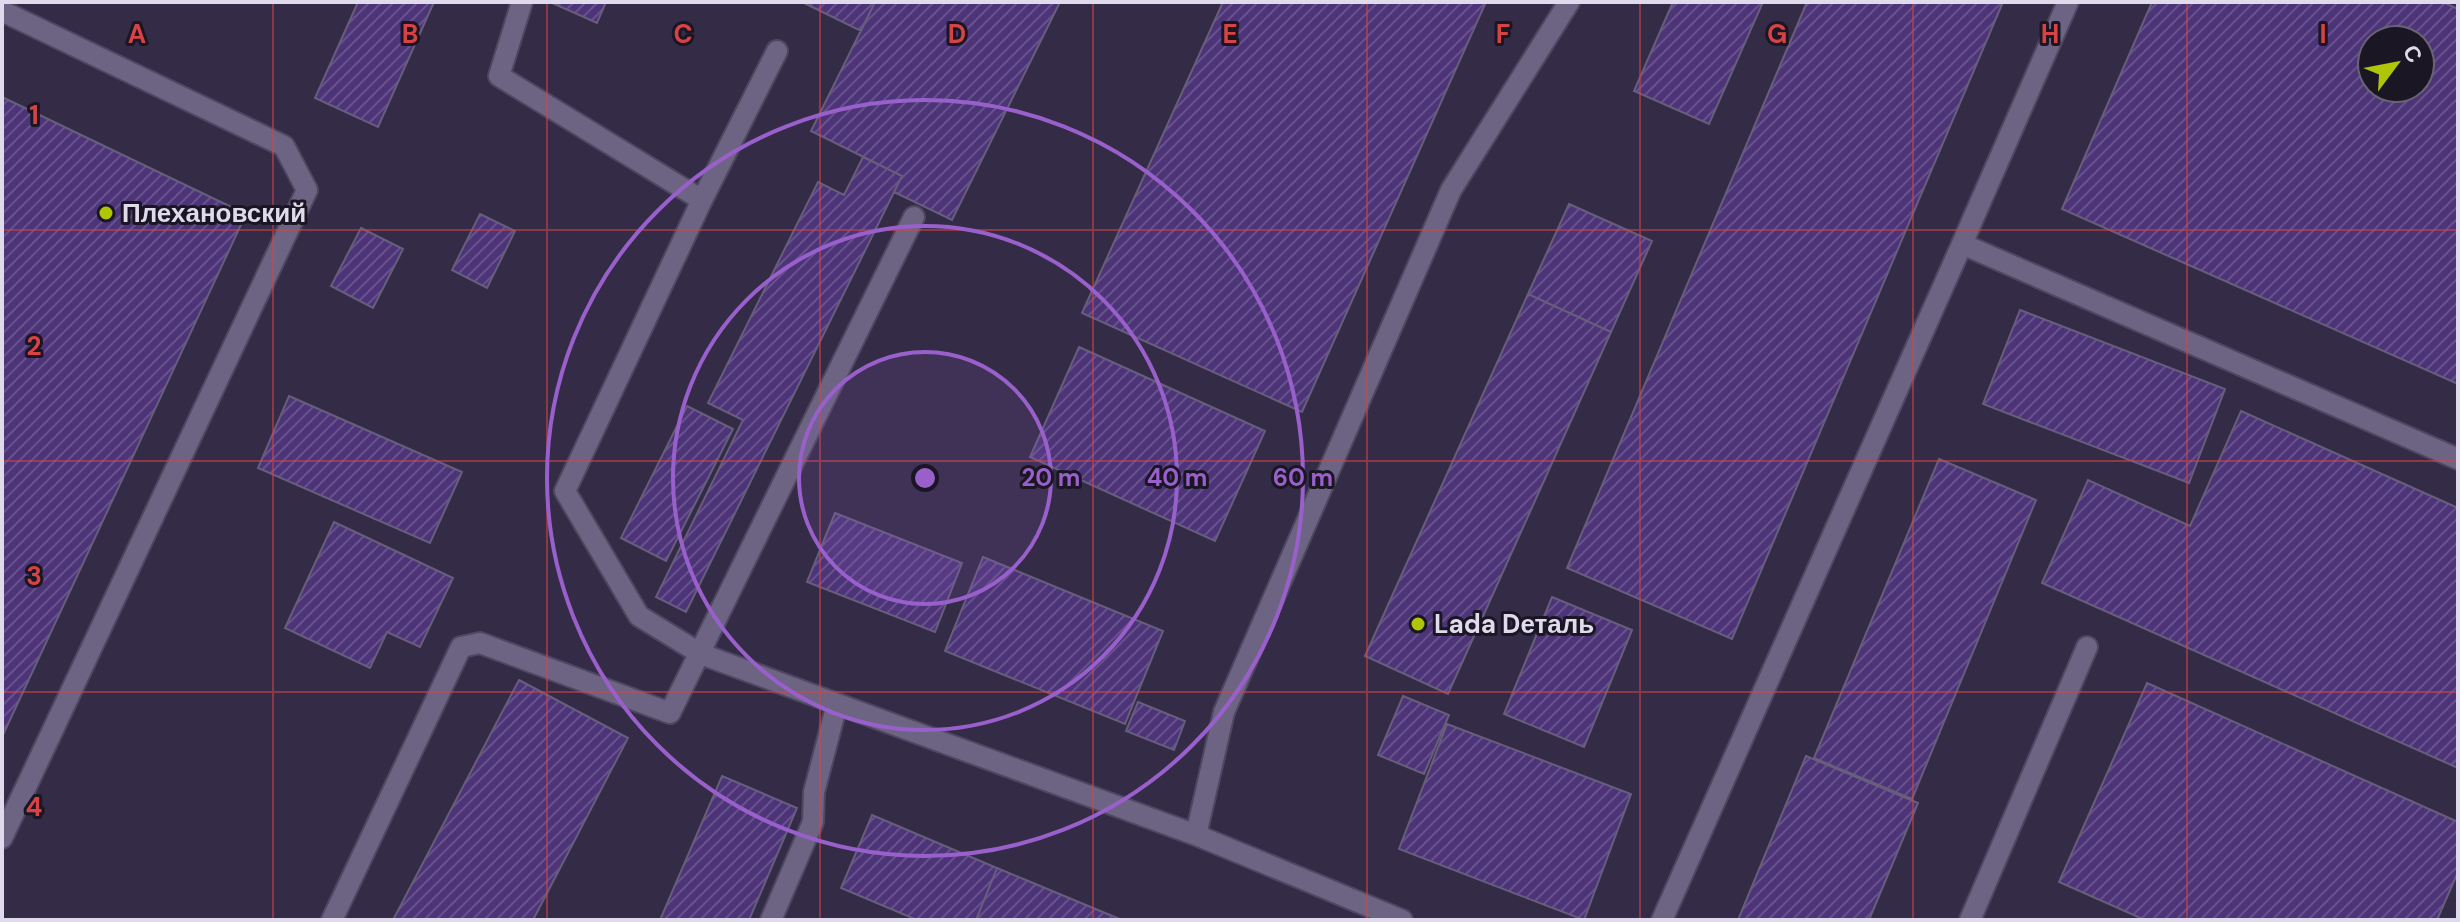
<svg xmlns="http://www.w3.org/2000/svg" width="2460" height="922" viewBox="0 0 2460 922" font-family="'DM Sans',sans-serif">
	<defs>
		<pattern id="building-hatch" width="6" height="6" patternUnits="userSpaceOnUse" patternTransform="scale(2)"><rect width="6" height="6" fill="#4d3479"/><path d="M-1 1l2-2M0 6l6-6M5 7l2-2" fill="none" stroke="#66518c"/></pattern>
	</defs>
	<rect width="100%" height="100%" fill="#342b47"/>
	<!-- building -->
	<path fill="url(#building-hatch)" stroke="#675e7c" stroke-width="2" fill-rule="evenodd" d="M358,2H434L378,127L315,98Z
		M550,2H606L597,23Z
		M802,2H875L861,31Z
		M875,2H1060L952,220L894,192L902,176L811,131Z
		M1223,2H1486L1302,412L1082,313Z
		M1673,2H1763L1709,124L1634,91Z
		M1807,2H2003L1732,639L1567,568Z
		M2152,2H2443L2458,9V384L2062,209ZM2372,40H2420V88H2372Z
		M2,97L246,214L2,737Z
		M863,157L902,176L686,612L656,597L743,420L708,403L818,182L844,195Z
		M1569,204L1652,241L1611,332L1528,294Z
		M480,214L515,231L487,288L452,270Z
		M361,228L403,249L373,308L331,286Z
		M1528,294L1611,332L1448,694L1365,656Z
		M2020,310L2225,389L2189,483L1983,404Z
		M1079,347L1265,431L1215,541L1030,457Z
		M289,396L462,472L430,543L258,468Z
		M687,406L733,429L666,561L621,538Z
		M2241,411L2458,508V768L2042,583L2088,480L2190,526Z
		M1939,459L2036,500L1912,799L1814,758Z
		M835,513L962,563L935,632L807,582Z
		M334,522L453,578L420,647L387,632L370,668L285,628Z
		M983,557L1163,631L1125,724L945,651Z
		M1552,597L1632,630L1584,747L1504,714Z
		M519,680L628,738L533,920H393Z
		M2147,683L2458,822V872L2437,920H2145L2059,882Z
		M1403,696L1449,715L1424,774L1378,755Z
		M1138,702L1185,721L1174,750L1126,731Z
		M1447,724L1631,794L1584,920L1399,849Z
		M1806,756L1918,803L1869,920H1738Z
		M722,776L797,808L749,920H660Z
		M872,815L997,868L976,920H917L841,888Z
		M997,868L1122,920H976Z"/>
	<g fill="none" stroke-linecap="round" stroke-linejoin="round">
		<!-- minor casing -->
		<g stroke="#4f4761" stroke-width="24">
			<path id="minor" d="M522,2L499,76L702,200
				M2,11L284,146L307,190L2,838
				M777,51L702,200L565,491L639,616L701,654L1196,835L1402,920
				M1962,244L2068,2
				M1196,835L1224,712L1451,190L1569,2
				M332,920L461,647L480,643L670,713L914,217
				M771,920L813,822L814,792L837,704
				M1662,920L1962,244L2458,459
				M1970,920L2087,647"/>
		</g>
		<!-- minor -->
		<use href="#minor" stroke="#6d6484" stroke-width="20"/>
	</g>
	<!-- grid -->
	<path fill="none" stroke="#d74345" stroke-width="2" stroke-opacity="0.55" d="M273,2V920M547,2V920M820,2V920M1093,2V920M1367,2V920M1640,2V920M1913,2V920M2187,2V920M2,230H2458M2,461H2458M2,692H2458"/>
	<!-- distance rings -->
	<circle cx="925" cy="478" r="126" fill="#9960cc" fill-opacity=".12"/>
	<g fill="none" stroke="#9960cc" stroke-width="4">
		<circle cx="925" cy="478" r="126"/>
		<circle cx="925" cy="478" r="252"/>
		<circle cx="925" cy="478" r="378"/>
	</g>
	<!-- markers -->
	<g fill="#aec508" stroke="#1a1623" stroke-width="3">
		<circle cx="106" cy="213" r="8"/>
		<circle cx="1418" cy="624" r="8"/>
	</g>
	<g text-anchor="middle" dominant-baseline="central" stroke-width="6" stroke-linejoin="round" paint-order="stroke">
		<!-- poi labels -->
		<g font-size="26" font-weight="bold" fill="#dfdaec" stroke="#1a1623" text-anchor="start">
			<text x="122" y="213">Плехановский</text>
			<text x="1434" y="624">Lada Dеталь</text>
		</g>
	</g>
	<g font-size="26" text-anchor="middle" font-weight="bold" fill="#d74345" stroke="#1a1623" stroke-width="6" stroke-linejoin="round" paint-order="stroke">
		<text x="137" y="43">A</text>
		<text x="410" y="43">B</text>
		<text x="683" y="43">C</text>
		<text x="957" y="43">D</text>
		<text x="1230" y="43">E</text>
		<text x="1503" y="43">F</text>
		<text x="1777" y="43">G</text>
		<text x="2050" y="43">H</text>
		<text x="2323" y="43">I</text>
		<text x="34" y="124">1</text>
		<text x="34" y="355">2</text>
		<text x="34" y="585">3</text>
		<text x="34" y="816">4</text>
	</g>
	<circle cx="925" cy="478" r="12" fill="#9960cc" stroke="#1a1623" stroke-width="4"/>
	<g font-size="24" text-anchor="middle" font-weight="bold" fill="#9960cc" stroke="#1a1623" stroke-width="6" stroke-linejoin="round" paint-order="stroke">
		<text x="1051" y="486">20 m</text>
		<text x="1177" y="486">40 m</text>
		<text x="1303" y="486">60 m</text>
	</g>
	<!-- border -->
	<rect width="2460" height="922" fill="none" stroke="#dfdaec" stroke-width="8"/>
	<!-- north arrow -->
	<g transform="translate(2396 64) rotate(58)"><circle r="38" fill="#1a1623" stroke="#696473" stroke-width="2"/>
	<path d="M0-6L14 30L0 20L-14 30Z" fill="#aec508"/>
	<text y="-12" font-size="22" font-weight="bold" text-anchor="middle" fill="#dfdaec">С</text>
	</g>
</svg>
